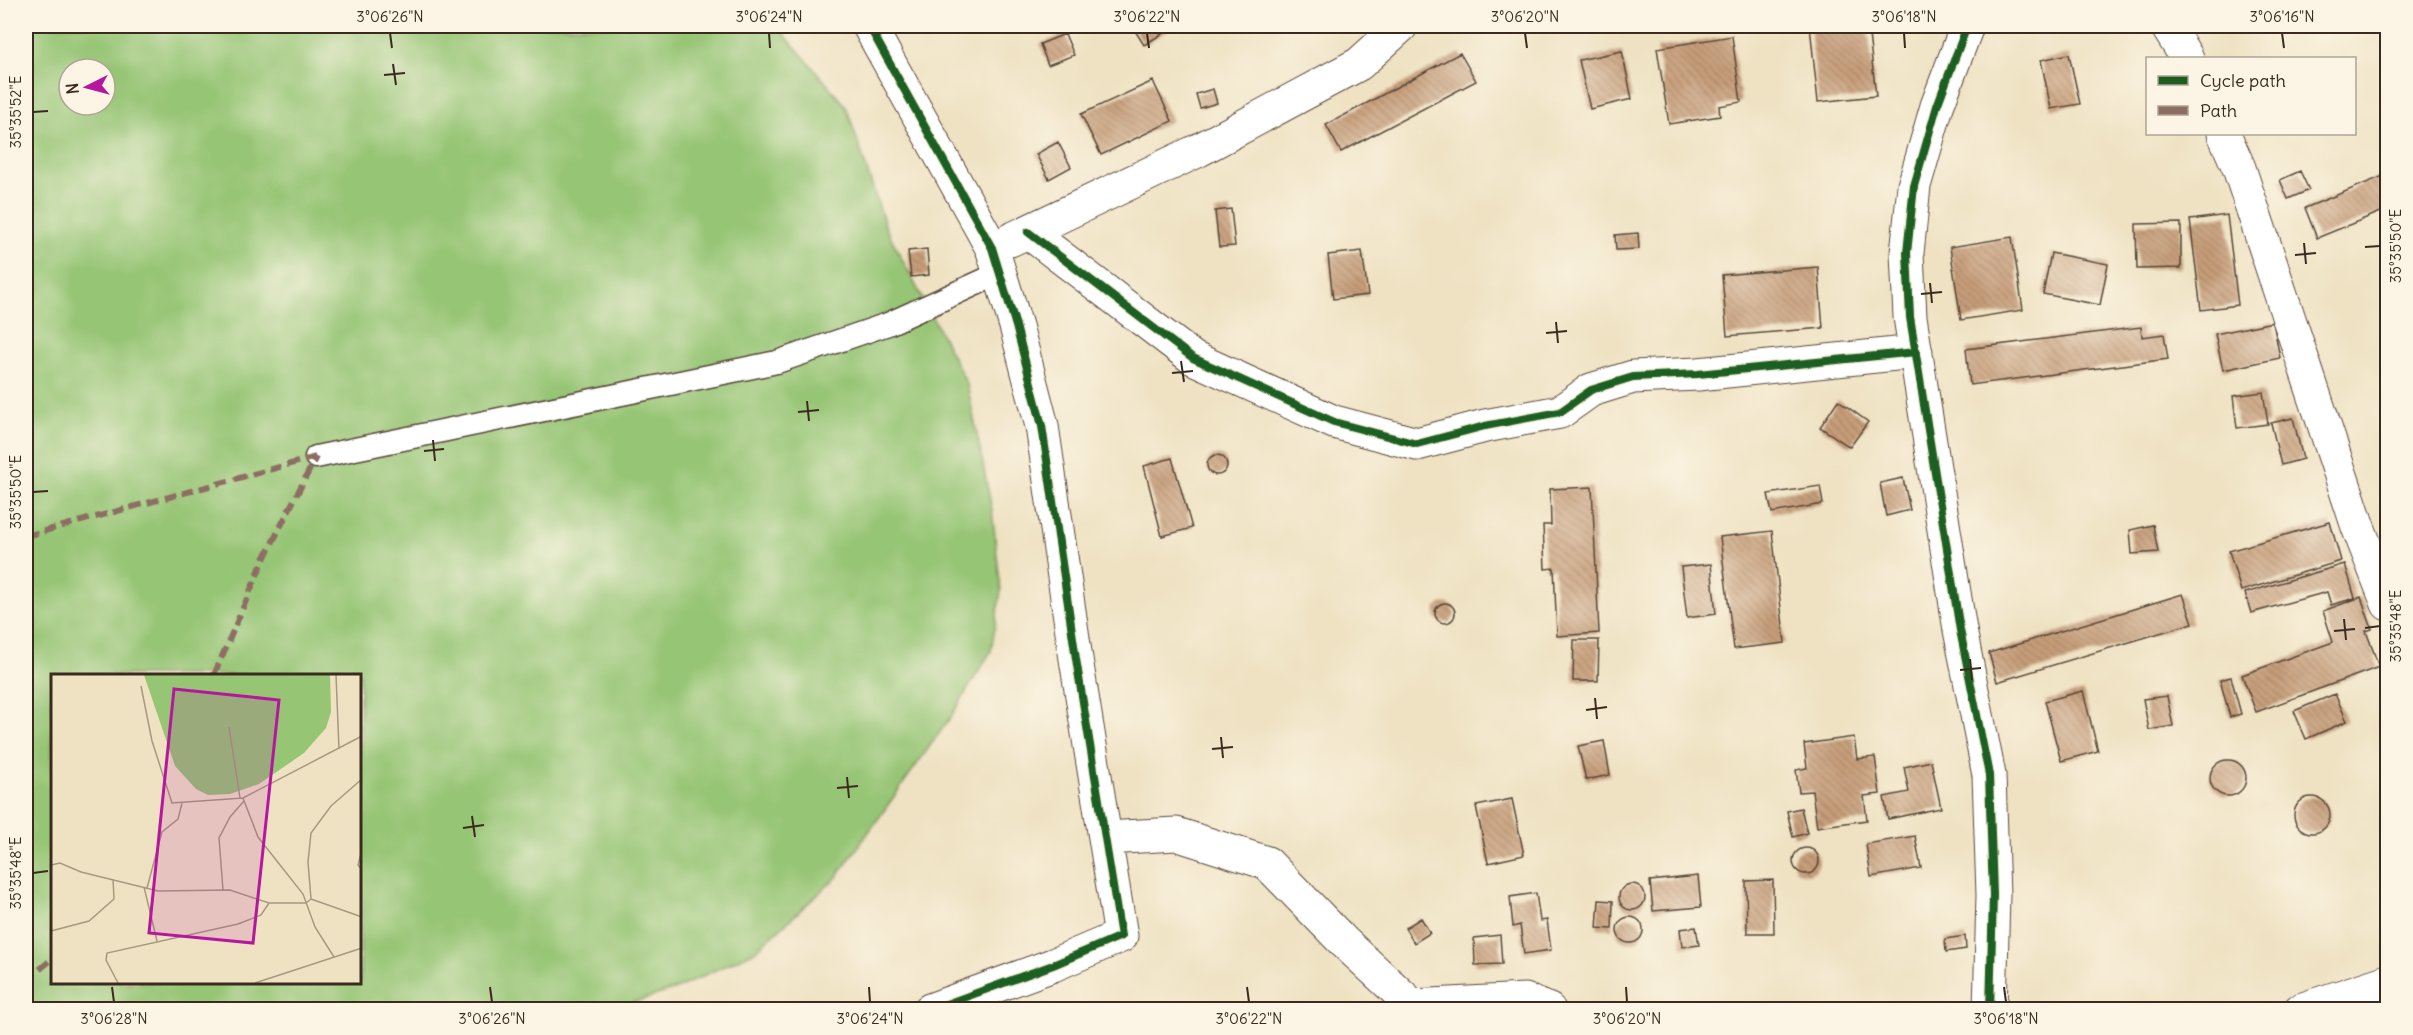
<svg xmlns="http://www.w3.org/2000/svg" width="2413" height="1035" viewBox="0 0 2413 1035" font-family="Delius,sans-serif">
	<defs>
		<pattern id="building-back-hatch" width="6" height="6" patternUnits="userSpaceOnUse" patternTransform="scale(1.5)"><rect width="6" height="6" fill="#c79e7a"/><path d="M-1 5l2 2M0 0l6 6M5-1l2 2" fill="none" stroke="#a38163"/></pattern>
	</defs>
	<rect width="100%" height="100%" fill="#fcf5e5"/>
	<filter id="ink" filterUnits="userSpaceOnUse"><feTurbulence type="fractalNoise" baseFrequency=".0167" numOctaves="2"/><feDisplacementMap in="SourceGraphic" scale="12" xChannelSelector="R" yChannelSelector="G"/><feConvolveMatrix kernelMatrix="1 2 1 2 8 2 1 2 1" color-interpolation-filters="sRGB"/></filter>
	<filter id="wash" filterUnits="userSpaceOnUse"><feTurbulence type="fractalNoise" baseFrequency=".008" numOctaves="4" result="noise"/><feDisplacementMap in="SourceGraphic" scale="24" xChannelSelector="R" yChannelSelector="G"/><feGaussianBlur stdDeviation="1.35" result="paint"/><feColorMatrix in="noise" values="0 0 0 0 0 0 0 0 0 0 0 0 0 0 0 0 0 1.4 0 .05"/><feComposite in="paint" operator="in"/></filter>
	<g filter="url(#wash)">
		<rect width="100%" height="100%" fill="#efe2c3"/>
		<!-- grass -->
		<path fill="#96c574" stroke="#687849" stroke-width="1.5" fill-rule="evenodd" d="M26,26H777L846,106L886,228L967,384L992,510L1001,591L991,651L952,715L836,878L755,951L676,989L613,1009H26ZM69,69H105V105H69ZM52,675H360V982H52Z"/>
		<g id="blocks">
			<!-- building -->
			<path fill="url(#building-back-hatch)" d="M1132,26H1168L1170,29L1144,45Z
				M1810,26H1868L1876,96L1818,102Z
				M1065,34L1074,55L1048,65L1040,44Z
				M1732,36L1741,102L1719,106L1720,116L1669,124L1657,48Z
				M1622,51L1632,99L1590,109L1579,60Z
				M1460,53L1476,81L1341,152L1326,125Z
				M2069,54L2080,104L2051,109L2041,60Z
				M1153,81L1172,121L1101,155L1081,114Z
				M1213,89L1217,103L1200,108L1196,94Z
				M1058,142L1071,167L1049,179L1036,154Z
				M2300,171L2309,190L2288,199L2280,180Z
				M2388,174V209L2317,238L2305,208Z
				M1231,209L1235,246L1219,247L1215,211Z
				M2227,215L2238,305L2201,310L2190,220Z
				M2181,223V268L2137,269L2136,224Z
				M1638,233L1639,249L1616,250L1615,235Z
				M2012,237L2023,310L1961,320L1950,247Z
				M927,249L929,275L911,277L908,251Z
				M1362,251L1368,295L1333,299L1328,255Z
				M2051,253L2108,264L2100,305L2043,294Z
				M1818,267L1823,328L1727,336L1722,275Z
				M2273,322L2280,358L2223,370L2215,334Z
				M2141,327L2142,337L2164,334L2168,359L1970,385L1966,349Z
				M2263,392L2268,424L2237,428L2233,396Z
				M1838,400L1868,422L1850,447L1820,427Z
				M2293,418L2303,459L2281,465L2271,423Z
				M1207 465a10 10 0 1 1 20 0a10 10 0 1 1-20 0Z
				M1172,458L1192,528L1162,536L1144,466Z
				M1903,478L1910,510L1886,516L1880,483Z
				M1820,486L1823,504L1772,513L1768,494Z
				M1592,487L1599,633L1557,636L1554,568L1545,569L1543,525H1551L1550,489Z
				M2330,522L2341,561L2241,591L2229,551Z
				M2153,525L2158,552L2132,554L2130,530Z
				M1772,531L1785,643L1734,649L1720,537Z
				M1711,564L1716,614L1687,618L1681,567Z
				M2345,564L2355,598L2331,605L2327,592L2251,613L2245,593Z
				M2183,594L2193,623L1997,682L1989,653Z
				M2361,597L2372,629L2366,631L2379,667L2256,712L2242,675L2333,642L2323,611Z
				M1435 613a10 10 0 1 1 20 0a10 10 0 1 1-20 0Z
				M1574,640H1599L1598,681H1573Z
				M2231,677L2241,714L2230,717L2220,680Z
				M2083,691L2098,751L2061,761L2045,701Z
				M2335,694L2347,721L2306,739L2294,711Z
				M2167,696L2173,726L2149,730L2143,699Z
				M1854,737L1857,759L1875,757L1880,794L1864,796L1867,820L1817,827L1812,791L1799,792L1796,770L1807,768L1804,744Z
				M1604,741L1610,775L1586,780L1578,746Z
				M2210 778a18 18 0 1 1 36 0a18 18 0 1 1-36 0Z
				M1931,761L1941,808L1888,819L1884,797L1909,792L1904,767Z
				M2294 815a18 18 0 1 1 36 0a18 18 0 1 1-36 0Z
				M1512,799L1524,855L1488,863L1476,806Z
				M1801,808L1807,833L1793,837L1787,811Z
				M1915,836L1921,868L1871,877L1866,844Z
				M1793 861a13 13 0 1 1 26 0a13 13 0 1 1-26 0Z
				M1698,876L1701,907L1653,911L1650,881Z
				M1773,880L1774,933H1747L1746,881Z
				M1619 897a13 13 0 1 1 26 0a13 13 0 1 1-26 0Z
				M1536,893L1540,921L1547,920L1551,950L1524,954L1520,925L1513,927L1510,897Z
				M1599,900L1613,901L1612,929L1597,928Z
				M1617 930a13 13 0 1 1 26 0a13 13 0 1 1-26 0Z
				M1421,918L1430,933L1414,943L1405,928Z
				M1696,927L1699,945L1682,947L1680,929Z
				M1500,935L1502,964L1475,965L1474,938Z
				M1965,936L1966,949L1946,952L1945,939Z"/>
		</g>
	</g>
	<g filter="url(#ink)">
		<use href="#blocks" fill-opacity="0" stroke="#564637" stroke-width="1.5"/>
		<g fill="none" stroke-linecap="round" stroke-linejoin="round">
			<!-- service casing -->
			<g stroke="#564637" stroke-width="25">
				<path id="service" d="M316,457L777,362L888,324L1000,273"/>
			</g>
			<!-- minor casing -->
			<g stroke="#564637" stroke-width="35">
				<path id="minor" d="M869,26L992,248L1016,326L1042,426L1076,659L1121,936L1053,965L930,1010
					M1967,26L1937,106L1914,186L1907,253L1910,317L1960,630L1989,775L1993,895L1990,1010
					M2167,26L2187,58
					M2224,134L2239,168L2358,527L2388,604
					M1028,232L1193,358L1334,422L1417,444L1485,426L1560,412L1591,390L1633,377L1698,374L1916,352
					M1010,240L1199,150L1359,64L1401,26
					M1106,838L1176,834L1267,863L1343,941L1413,1006L1525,1000L1549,1010
					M2300,1010L2388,981"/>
			</g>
			<!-- service -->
			<use href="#service" stroke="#fff" stroke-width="22"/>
			<!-- minor -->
			<use href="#minor" stroke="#fff" stroke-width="33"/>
			<!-- quiet -->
			<path stroke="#8d6e63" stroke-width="6" stroke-dasharray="12 6" stroke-linecap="butt" d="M26,536L316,457
				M214,675L264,559L316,457
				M26,981L52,959"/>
			<!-- cycleway casing -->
			<g stroke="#fcf5e5" stroke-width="11">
				<path id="cycleway" d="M869,26L992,248L1016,326L1042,426L1076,659L1121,936L1053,965L930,1010
					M1967,26L1937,106L1914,186L1907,253L1910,317L1960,630L1989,775L1993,895L1990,1010
					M1028,232L1193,358L1334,422L1417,444L1485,426L1560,412L1591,390L1633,377L1698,374L1916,352"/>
			</g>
			<!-- cycleway -->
			<use href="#cycleway" stroke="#1b5e20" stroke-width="8"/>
		</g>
	</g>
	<!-- ticks -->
	<path fill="none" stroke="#3b2a1e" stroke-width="2" d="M390,33L392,48M769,33L770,48M1147,33L1149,48M1525,33L1527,48M1904,33L1905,48M2282,33L2284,48M393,64L396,85M384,75L405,73M33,112L48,111M2304,243L2306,264M2365,247L2380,246M2295,255L2316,253M1930,283L1932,303M1921,294L1942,292M1556,322L1558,343M1546,333L1567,331M1181,361L1184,382M1172,373L1193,371M807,401L809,421M798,412L819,410M433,440L435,461M424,451L444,449M33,492L48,491M2344,619L2346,640M2365,628L2380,626M2334,631L2355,629M1970,659L1972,680M1960,670L1981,668M1595,698L1597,719M1586,710L1607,707M1221,737L1223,758M1212,749L1233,747M847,777L849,798M837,788L858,786M472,816L475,837M463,828L484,825M33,873L48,871M112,987L114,1002M490,987L492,1002M869,987L870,1002M1247,987L1249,1002M1626,987L1627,1002M2004,987L2006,1002"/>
	<!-- overview -->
	<g transform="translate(51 674)">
		<rect width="310" height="310" fill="#efe2c3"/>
		<path d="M93,1H279L280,38L275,54L253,79L208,110L179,120L157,121L145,115L124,92Z" fill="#96c574"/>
		<path fill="none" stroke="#a79881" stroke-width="1.5" d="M285,1L288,75M90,12L101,67L121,129L192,124L311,62M178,53L189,124M192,124L207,163L252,220L264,253L283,283M311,176L307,191L311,196M0,191L9,189L30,198L107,217L179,216L218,229H255L260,225L257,188L260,159L280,132L311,105M93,213L106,267M96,214L111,158L127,145L131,129M172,216L168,164L179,143L193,127M260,225L311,243M0,257L38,247L63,225L62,205M67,309L55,286L56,279L187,250L210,241L218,229M204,309L311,274"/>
		<path fill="#b5179e" fill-opacity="0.15" stroke="#b5179e" stroke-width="3" d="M123,15L228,26L202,269L98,259Z"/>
		<rect width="310" height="310" fill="none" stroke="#3b2a1e" stroke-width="3"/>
	</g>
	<!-- margin -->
	<rect width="2413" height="1035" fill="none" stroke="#fcf5e5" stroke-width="66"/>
	<!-- legend -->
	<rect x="2146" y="57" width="210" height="78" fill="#fcf5e5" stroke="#afa495" stroke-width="1.5"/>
	<rect x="2158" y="76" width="30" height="9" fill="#1b5e20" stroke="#afa495" stroke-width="1.5"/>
	<text x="2200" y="87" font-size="18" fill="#3b2a1e">Cycle path</text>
	<rect x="2158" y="106" width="30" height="9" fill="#8d6e63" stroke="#afa495" stroke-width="1.5"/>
	<text x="2200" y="117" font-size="18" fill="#3b2a1e">Path</text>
	<!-- north arrow -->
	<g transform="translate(87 87) rotate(264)"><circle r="28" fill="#fcf5e5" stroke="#afa495" stroke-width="1.5"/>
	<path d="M0-4.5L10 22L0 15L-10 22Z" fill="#b5179e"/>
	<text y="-9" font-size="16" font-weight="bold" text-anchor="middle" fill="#3b2a1e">N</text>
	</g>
	<rect x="33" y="33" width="2347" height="969" fill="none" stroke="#3b2a1e" stroke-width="2"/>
	<g font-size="15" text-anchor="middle" fill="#3b2a1e">
		<text x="390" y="22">3°06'26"N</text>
		<text x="769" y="22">3°06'24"N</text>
		<text x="1147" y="22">3°06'22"N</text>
		<text x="1525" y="22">3°06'20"N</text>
		<text x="1904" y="22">3°06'18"N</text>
		<text x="2282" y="22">3°06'16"N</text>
		<text transform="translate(16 112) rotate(-90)" y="5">35°35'52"E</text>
		<text transform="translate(2396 246) rotate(-90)" y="5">35°35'50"E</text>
		<text transform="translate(16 492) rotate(-90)" y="5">35°35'50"E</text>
		<text transform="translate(2396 626) rotate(-90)" y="5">35°35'48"E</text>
		<text transform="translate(16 873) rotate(-90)" y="5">35°35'48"E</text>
		<text x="114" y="1024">3°06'28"N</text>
		<text x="492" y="1024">3°06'26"N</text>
		<text x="870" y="1024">3°06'24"N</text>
		<text x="1249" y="1024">3°06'22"N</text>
		<text x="1627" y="1024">3°06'20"N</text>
		<text x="2006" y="1024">3°06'18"N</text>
	</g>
</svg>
